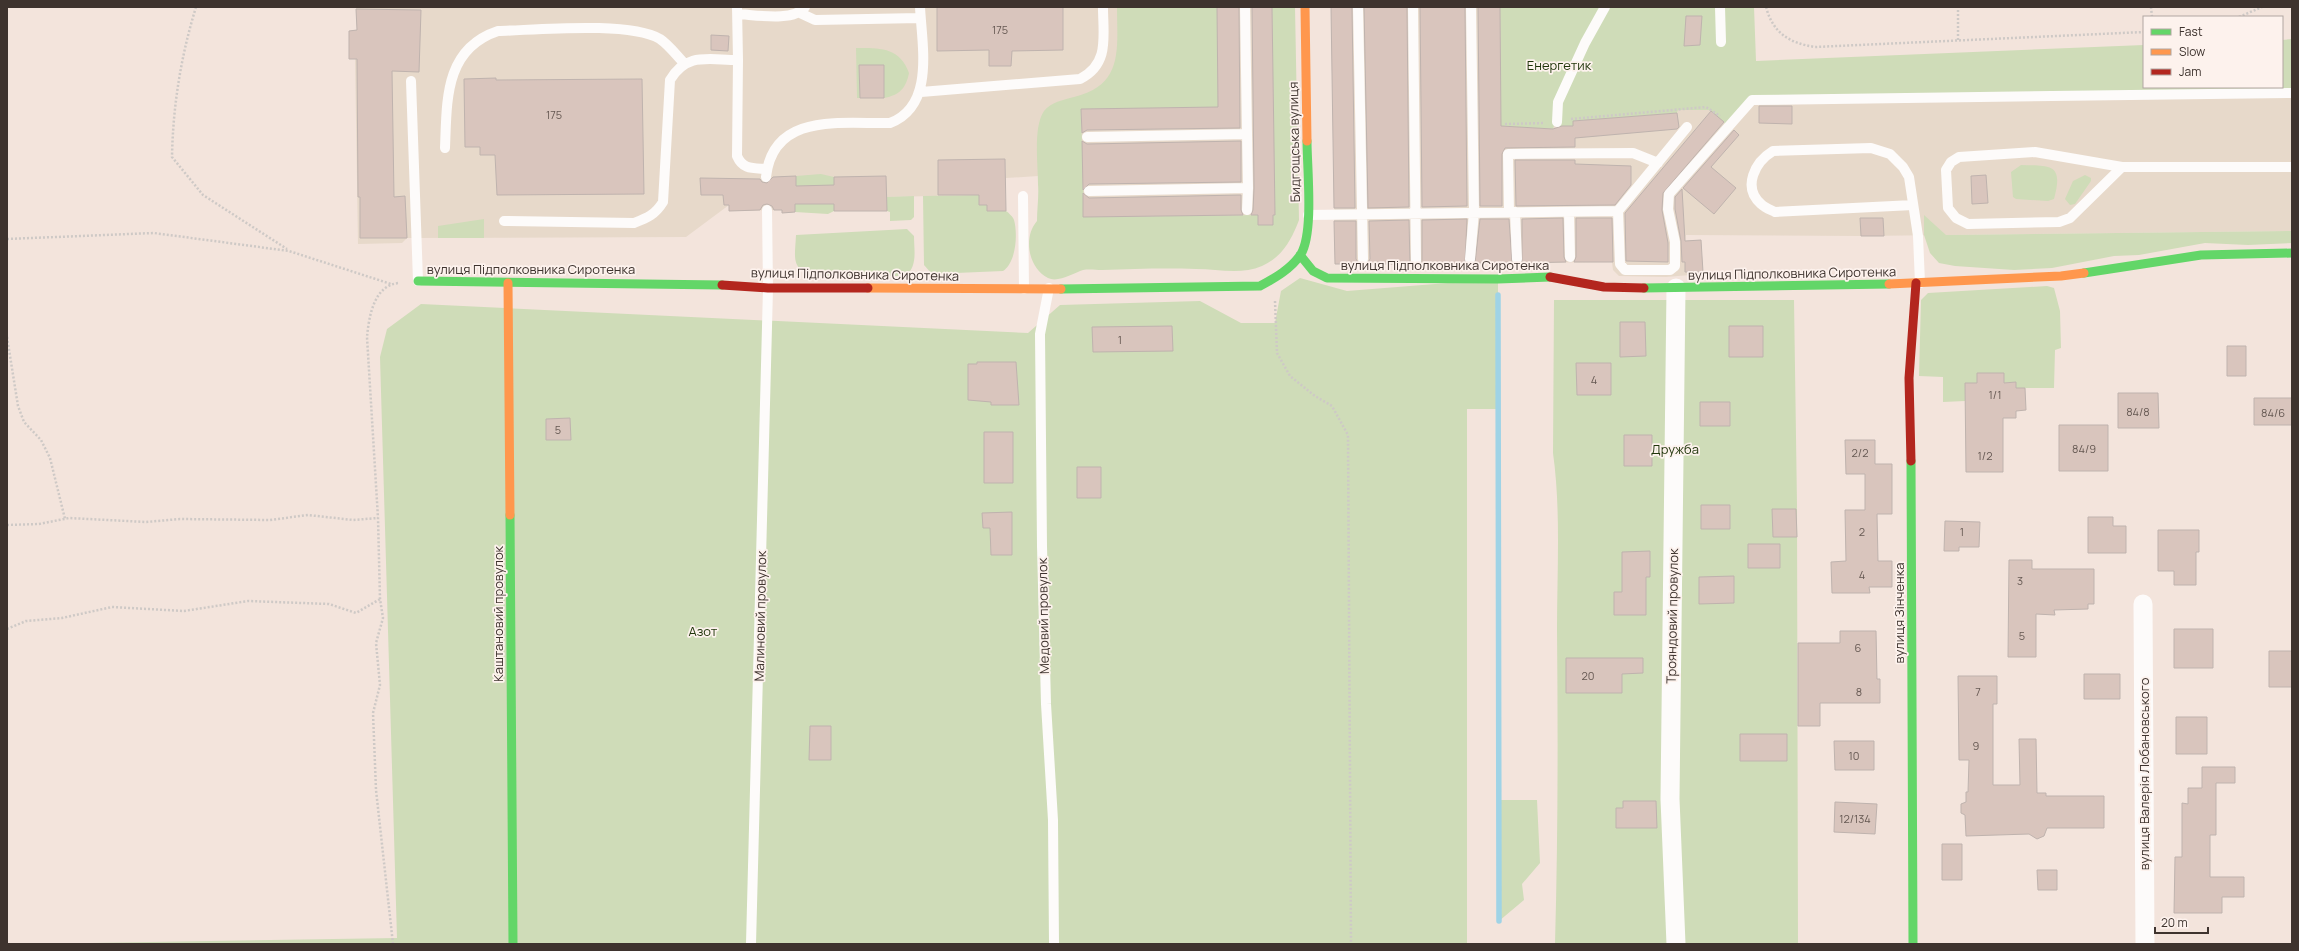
<svg xmlns="http://www.w3.org/2000/svg" width="2299" height="951" viewBox="0 0 2299 951" font-family="Manrope,sans-serif">
	<rect width="100%" height="100%" fill="#f3e4dc"/>
	<!-- industrial -->
	<path fill="#e7d9ca" d="M356,7H1272L1275,215L1083,217L1038,185V176L1006,178L1005,159H989L979,195L887,197V211H834V203L796,204L795,212L782,213V210L729,211V205L686,237L407,238L402,243L358,244L355,59H349V31L357,30Z
		M1331,7H1500L1501,126L1553,129L1554,126L1677,113L1678,110H1709L1732,129L1754,104L2292,96V231L1861,236L1686,235L1685,241L1701,240L1703,272H1690V275L1666,277L1619,276L1613,270L1612,262L1335,264L1334,221L1336,214L1334,208Z"/>
	<!-- green -->
	<path fill="#cfdcb8" d="M1117,7H1217L1219,107L1081,109L1084,217L1258,215V225H1273V215H1275L1272,7H1295L1299,220C1291,241 1282,257 1262,266C1241,275 1218,269 1196,269C1164,268 1133,269 1102,270C1096,270 1089,269 1083,270C1074,273 1058,283 1048,278C1028,268 1023,237 1037,221C1037,209 1039,196 1038,184C1038,165 1033,127 1044,111C1051,102 1063,100 1074,97C1124,85 1117,49 1117,7Z
		M1500,7H1754L1756,61L2144,45V87H2282V40L2292,39V96L1754,104L1732,129L1709,110H1678L1677,113L1574,121L1573,126H1554L1553,129L1501,126Z
		M856,48C879,48 900,47 909,73C906,88 900,95 884,98V65H859L860,98H857Z
		M2021,165C2050,166 2064,163 2054,199L2048,201L2016,199L2013,197L2011,172Z
		M821,174L834,177V211L828,214L795,212V204H813L796,186V176Z
		M2085,175L2091,178V181L2075,204L2070,205L2065,199L2073,181Z
		M979,195L987,205V211H1006C1009,213 1013,217 1014,220C1018,234 1016,263 1003,271L932,274L924,265L923,196Z
		M914,196V217L911,220L890,221V212L887,211V197Z
		M1924,215L1946,235L2292,231V243L2248,245L2205,243L2139,255L2114,256L2052,268L2014,270L1955,266L1939,263L1930,253L1924,235Z
		M484,219V238H438V226Z
		M907,229L914,236C914,250 918,267 905,276H816C790,270 795,258 796,235Z
		M1300,278L1347,291L1498,279V409H1467V944H29L397,938L380,357L387,329L421,304L1028,333L1060,305L1200,301L1241,323H1275L1281,291Z
		M2047,286L2054,288L2060,311L2061,348L2055,350L2054,388H2016V382L2004,383L2003,373H1977V383H1965V401L1943,402V377L1919,376L1921,300L1928,293Z
		M1554,300H1794L1797,505L1798,944H1555C1558,839 1558,734 1557,629C1557,571 1561,510 1553,453Z
		M1499,800H1537L1540,863L1522,884L1524,900L1499,921Z"/>
	<g fill="none" stroke-linecap="round" stroke-linejoin="round">
		<!-- stream -->
		<path stroke="#9fd3e6" stroke-width="5.5" d="M1498,295L1499,921"/>
	</g>
	<!-- building -->
	<path fill="#d9c5bd" stroke="#bfb3ae" d="M937,7H1063V50L1012,51L1011,66H989V50L937,51Z
		M1217,7H1239L1240,128L1087,130L1082,133L1081,109L1218,107Z
		M1252,7H1272L1275,215H1273V225H1258V215H1251L1253,210L1254,188Z
		M1331,7H1352L1355,208H1334Z
		M1364,7H1407L1409,207L1368,208Z
		M1420,7H1465L1467,206L1422,207Z
		M1478,7H1500L1501,126L1553,129L1562,126H1573V121L1677,113L1679,127L1677,129L1575,138V147L1505,148L1502,154V206H1480Z
		M356,9L421,10L419,72L392,71L394,197L405,196L407,238H360V197H358L357,59H349V31L357,30Z
		M1686,16H1702L1700,45L1684,46Z
		M711,35L729,36L728,51L711,50Z
		M859,65H884V98H860Z
		M496,78V80L642,79L644,194L497,195L495,155H480V147H465L464,79Z
		M1759,106H1792V124L1759,123Z
		M1711,111L1724,122L1663,193L1662,210L1668,243V262L1626,261L1625,213Z
		M1734,130L1739,135L1711,167L1736,188L1714,214L1683,188Z
		M1082,141L1087,144L1241,141V182L1089,184L1083,190Z
		M1005,159L1006,211H987V205H979V195H938V160Z
		M1515,160H1575V164L1631,166V185L1615,205L1516,206Z
		M1986,175L1988,203L1972,204L1971,176Z
		M796,176V186L834,185V177L886,176L887,211H834V204H795V212L782,213V210H774L772,206L767,204L763,205L760,210L729,211V205H724L723,195H701L700,178L760,179L762,182L767,183L773,177Z
		M1682,189L1685,241L1701,240L1703,272H1685V262H1682L1681,241L1675,209V197Z
		M1083,193L1089,198L1241,195V210L1243,215L1083,217Z
		M1563,218L1564,257L1566,262L1522,263V219Z
		M1576,218H1612L1613,262H1574L1576,257Z
		M1860,218H1883L1884,236H1861Z
		M1467,219L1465,263L1422,264V220Z
		M1480,219H1509L1512,263H1475Z
		M1409,220L1410,264H1367L1370,259L1369,221Z
		M1334,221H1356V259L1359,264H1335Z
		M1620,322H1645L1646,356L1620,357Z
		M1172,326L1173,351L1093,352L1092,327Z
		M1729,326H1763V357H1729Z
		M2227,346H2246V376H2227Z
		M977,362H1016L1019,405H991V402L968,400V364H977Z
		M1576,363H1611V395H1577Z
		M1977,373H2004V383L2016,382V388H2025L2026,410L2016,411V418H2003V472H1966L1965,383H1977Z
		M2118,393H2158L2159,428H2118Z
		M2254,398H2292V425H2254Z
		M1700,402H1730V426H1700Z
		M570,418L571,440H546V419Z
		M2059,425H2108V471H2059Z
		M984,432H1013V483H984Z
		M1624,435H1652V466H1624Z
		M1845,440H1875V464H1892V514H1877L1878,561H1892V587H1869L1870,593H1832L1831,562L1846,561L1845,510H1865V474H1846Z
		M1077,467H1101V498H1077Z
		M1701,505H1730V529H1701Z
		M1772,509H1796L1797,537H1773Z
		M1012,512V555H991L990,528H983L982,513Z
		M2088,517H2113V526H2126V553H2088Z
		M1945,521L1980,522L1979,547H1959V551H1944Z
		M2158,530H2199V552H2196V585H2174V571H2158Z
		M1748,544H1780V568H1748Z
		M1650,551V577H1646V615H1614V592H1622V552Z
		M2009,560H2032V569H2094V604H2088V609L2054,610L2055,615L2036,614V657H2008Z
		M1734,576V603L1699,604V577Z
		M2174,629H2213V668H2174Z
		M1840,631H1876L1877,679H1880V703H1820V726H1798V643H1840Z
		M2269,651H2292V687H2269Z
		M1566,658H1643V673L1622,674V693H1566Z
		M2084,674H2120V699H2084Z
		M1958,676H1997V704H1993V785H2020L2019,739H2036L2037,793H2046V796H2104V828H2047L2044,836L2037,839L2029,834L1966,836L1965,815L1961,813V804L1966,802V792H1968L1969,760H1959Z
		M2176,717H2207V754H2176Z
		M810,726H831V760H809Z
		M1740,734H1787V761H1740Z
		M1834,741H1874V770H1835Z
		M2202,767H2235V783H2216V835H2210V877H2244V897H2222V913H2174L2175,857H2182V803L2188,804V788H2202Z
		M1623,801H1656L1657,828H1616V808H1623Z
		M1835,802L1877,804L1875,834L1834,832Z
		M1942,844H1962V880H1942Z
		M2037,870H2057V890H2038Z"/>
	<g fill="none" stroke-linecap="round" stroke-linejoin="round">
		<!-- path -->
		<path stroke="#cec9c6" stroke-width="2.5" stroke-dasharray="2 2" stroke-linecap="butt" d="M196,7C181,56 173,105 172,157L203,195L287,249
			M1766,7C1773,33 1789,43 1815,47L2144,32
			M2151,7L2152,17
			M2239,17L2262,7
			M1958,40V7
			M1571,119L1706,107L1720,116
			M1505,124L1544,123
			M7,239L154,233L289,251L391,284
			M1275,301L1277,353L1290,376L1315,396L1332,406L1348,435L1351,944
			M7,337L18,406L24,422L41,440L50,458L65,519
			M7,525L39,524L69,518L146,522L180,519L270,520L308,515L353,520L378,518
			M7,629L26,621L62,618L112,607L184,611L248,601L329,604L356,613L380,599
			M393,944L376,790L373,713L380,685L376,643L383,618L380,599L378,518L367,337C369,316 374,285 399,283"/>
		<!-- lane -->
		<path stroke="#fdfbfa" stroke-width="10" d="M737,7L738,60
			M1245,7L1247,134
			M1358,7L1363,259
			M1413,7L1416,261
			M1720,7L1721,42
			M800,13L815,20L920,18
			M738,14C756,15 794,22 805,7
			M411,81L418,281
			M921,92L1080,79C1110,64 1103,36 1103,7
			M1557,122L1558,102L1585,43L1605,7
			M1087,137L1247,134L1248,188L1089,191
			M445,148C447,101 444,49 498,31C537,30 629,21 660,39C669,45 677,56 684,63
			M2122,167L2070,218L2059,222L1968,224L1956,218L1948,208L1946,170L1951,162L1959,157L2035,152L2122,167H2292
			M766,177C773,112 841,124 890,123C935,106 922,46 920,7
			M1023,196L1024,289
			M1913,205L1775,212C1771,210 1765,208 1761,204C1742,187 1755,162 1773,151L1871,148L1890,154L1903,167L1909,177L1918,236L1920,283
			M1247,210L1248,188
			M1618,211L1620,264L1625,270H1670L1675,266V242L1668,209L1669,194L1752,100L2292,93
			M1509,212L1508,154L1633,153L1658,163
			M1515,212L1517,259
			M1569,212L1570,257
			M1308,215L1618,211L1687,127
			M504,221L634,223C647,218 655,215 663,202L670,80C687,52 708,60 738,60L737,156C743,170 753,168 767,169
			M1470,259L1474,212L1471,7
			M1049,288L1040,334L1042,546L1046,704L1053,820L1054,944
			M751,944L768,288L767,210"/>
		<!-- street -->
		<path stroke="#fdfbfa" stroke-width="19" d="M2143,604L2145,944
			M1676,944L1670,799L1676,288"/>
		<!-- fast -->
		<path stroke="#63d668" stroke-width="9" d="M1300,255L1313,271L1327,278L1498,279L1550,277
			M2084,273L2201,255L2292,253
			M418,281L722,285
			M1644,288L1889,284
			M1061,289L1260,286C1275,278 1291,269 1301,254C1314,232 1307,168 1307,141
			M1911,461L1913,944
			M510,515L513,944"/>
		<!-- slow -->
		<path stroke="#ff974d" stroke-width="9" d="M1305,7L1307,141
			M508,283L510,515
			M1889,284L2061,276L2084,273
			M868,288L1061,289"/>
		<!-- jam -->
		<path stroke="#b3261e" stroke-width="9" d="M1550,277L1604,287L1644,288
			M722,285L768,288H868
			M1911,461L1909,378L1916,283"/>
	</g>
	<g text-anchor="middle" dominant-baseline="central" stroke-width="3.5" stroke-linejoin="round" paint-order="stroke">
		<!-- number labels -->
		<g font-size="11" fill="#655852">
			<text x="1000" y="29">175</text>
			<text x="554" y="114">175</text>
			<text x="1120" y="339">1</text>
			<text x="1594" y="379">4</text>
			<text x="1995" y="394">1/1</text>
			<text x="2138" y="411">84/8</text>
			<text x="2273" y="412">84/6</text>
			<text x="558" y="429">5</text>
			<text x="2084" y="448">84/9</text>
			<text x="1860" y="452">2/2</text>
			<text x="1985" y="455">1/2</text>
			<text x="1862" y="531">2</text>
			<text x="1962" y="531">1</text>
			<text x="1862" y="574">4</text>
			<text x="2020" y="580">3</text>
			<text x="2022" y="635">5</text>
			<text x="1858" y="647">6</text>
			<text x="1588" y="675">20</text>
			<text x="1859" y="691">8</text>
			<text x="1978" y="691">7</text>
			<text x="1976" y="745">9</text>
			<text x="1854" y="755">10</text>
			<text x="1855" y="818">12/134</text>
		</g>
		<!-- park labels -->
		<g font-size="13" fill="#1e3409" stroke="#fdf2ed">
			<text x="1559" y="65">Енергетик</text>
			<text x="1675" y="449">Дружба</text>
			<text x="703" y="631">Азот</text>
		</g>
		<!-- street labels -->
		<g font-size="13" fill="#3e332e" stroke="#fdf2ed">
			<text transform="translate(1294 142) rotate(-91)">Бидгощська вулиця</text>
			<text x="1445" y="265">вулиця Підполковника Сиротенка</text>
			<text x="531" y="269">вулиця Підполковника Сиротенка</text>
			<text transform="translate(1792 273) rotate(-1)">вулиця Підполковника Сиротенка</text>
			<text transform="translate(855 274) rotate(1)">вулиця Підполковника Сиротенка</text>
			<text transform="translate(1899 613) rotate(-90)">вулиця Зінченка</text>
			<text transform="translate(498 614) rotate(-90)">Каштановий провулок</text>
			<text transform="translate(760 616) rotate(-89)">Малиновий провулок</text>
			<text transform="translate(1043 616) rotate(-91)">Медовий провулок</text>
			<text transform="translate(1672 616) rotate(-89)">Трояндовий провулок</text>
			<text transform="translate(2144 774) rotate(-90)">вулиця Валерія Лобановського</text>
		</g>
	</g>
	<!-- border -->
	<rect width="2299" height="951" fill="none" stroke="#3e332e" stroke-width="16"/>
	<!-- legend -->
	<rect x="2143" y="16" width="140" height="72" fill="#fdf2ed" stroke="#b1a6a1"/>
	<rect x="2151" y="29" width="20" height="6" fill="#63d668" stroke="#b1a6a1"/>
	<text x="2179" y="36" font-size="12" fill="#3e332e">Fast</text>
	<rect x="2151" y="49" width="20" height="6" fill="#ff974d" stroke="#b1a6a1"/>
	<text x="2179" y="56" font-size="12" fill="#3e332e">Slow</text>
	<rect x="2151" y="69" width="20" height="6" fill="#b3261e" stroke="#b1a6a1"/>
	<text x="2179" y="76" font-size="12" fill="#3e332e">Jam</text>
	<!-- scale -->
	<path d="M2155 927v6h53v-6" fill="none" stroke="#3e332e" stroke-width="2"/>
	<text x="2161" y="927" font-size="12" fill="#3e332e" stroke="#fdf2ed" stroke-width="3" paint-order="stroke">20 m</text>
</svg>
